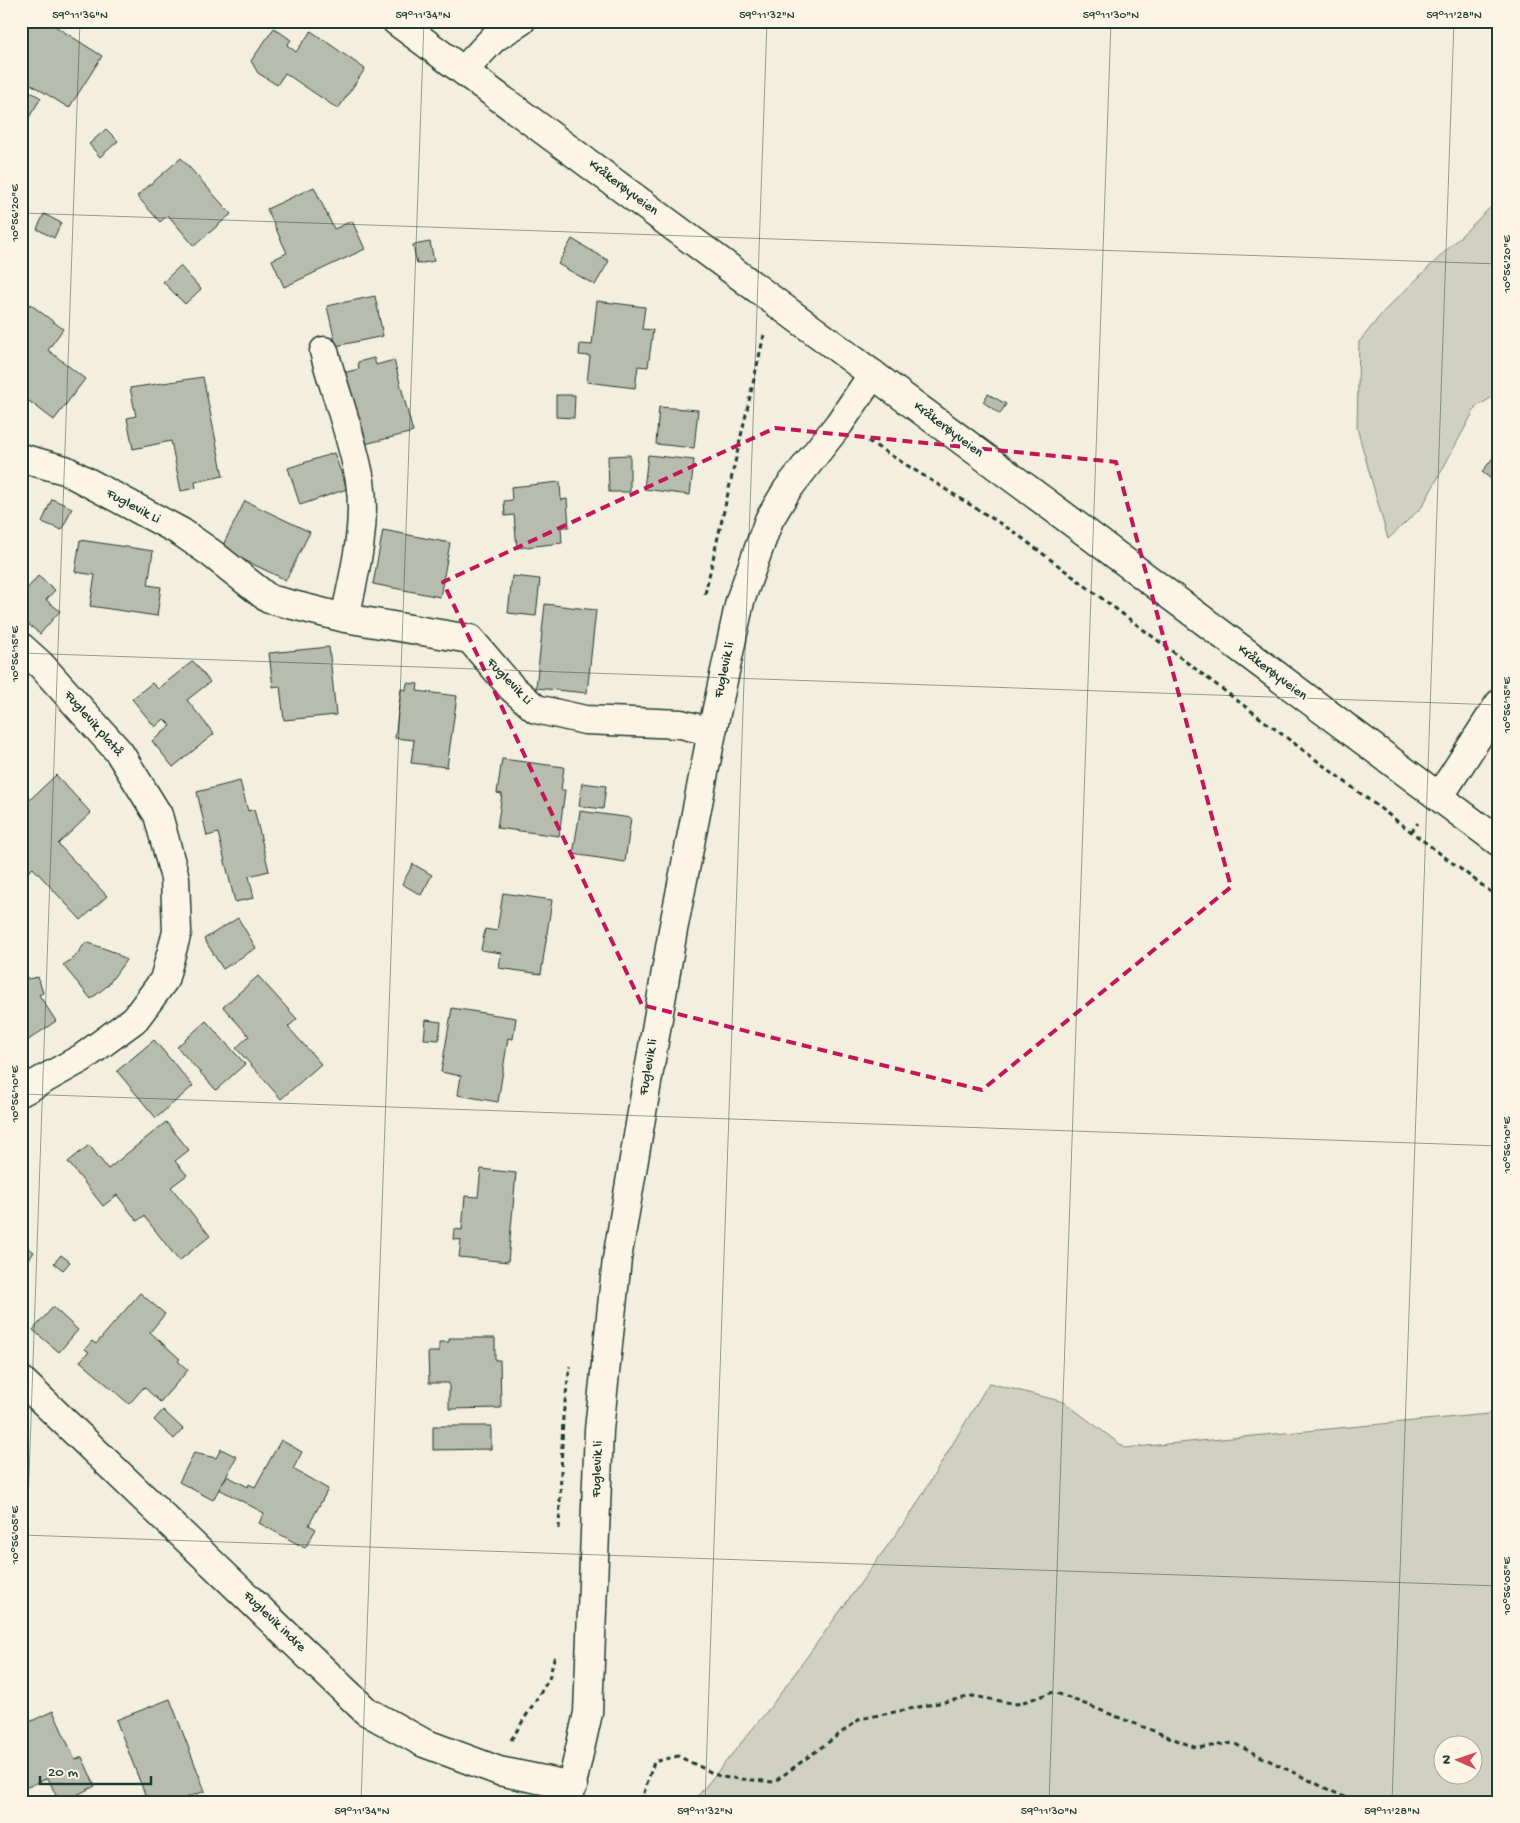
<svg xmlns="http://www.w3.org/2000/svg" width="1520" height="1823" viewBox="0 0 1520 1823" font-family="'Gochi Hand',sans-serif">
	<rect width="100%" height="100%" fill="#f3eede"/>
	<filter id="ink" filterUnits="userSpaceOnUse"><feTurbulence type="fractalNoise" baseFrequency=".02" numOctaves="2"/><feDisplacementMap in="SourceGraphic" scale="10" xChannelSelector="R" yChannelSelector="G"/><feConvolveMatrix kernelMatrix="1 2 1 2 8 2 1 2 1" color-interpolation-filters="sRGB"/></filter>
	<g filter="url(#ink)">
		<!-- green -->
		<path fill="#d0d1c2" stroke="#78877b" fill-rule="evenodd" d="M1499,199V393L1476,407L1422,507L1388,539L1357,428L1359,342L1384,311Z
			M989,1383L1064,1402L1125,1448L1499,1413V1802H693L772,1705L912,1512ZM1442,1746H1472V1776H1442Z"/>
		<!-- building -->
		<path fill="#b8bcae" stroke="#1f3d34" d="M21,21H35L41,25L47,21L102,56L69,108L21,78Z
			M274,28L291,40L287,45L296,52L311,31L365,69L338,109L285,73L277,85L258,73L251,61Z
			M21,86L41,98L21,130Z
			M106,129L118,141L100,157L89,144Z
			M181,158L231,214L194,246L168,215L160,222L137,196Z
			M314,187L334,229L352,221L365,249L284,287L272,260L287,253L267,209Z
			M44,214L61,223L54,238L37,229Z
			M572,239L609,261L595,285L558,264Z
			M430,242L434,261L417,264L413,245Z
			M180,266L201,289L185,304L163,282Z
			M375,296L383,336L336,346L327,306Z
			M597,301L645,307L642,329L653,330L648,367L638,366L635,388L587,382L590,356L579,355L580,344L592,345Z
			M30,304L63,329L48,350L85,379L54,420L29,401L21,412V316Z
			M374,358L376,365L394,360L413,432L357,446L339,374L359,369L358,362Z
			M203,377L223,476L195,482L196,488L181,491L171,441L133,449L127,418L136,416L130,388Z
			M988,394L1006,404L1000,414L983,402Z
			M556,395H575L574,418L556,417Z
			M659,407L698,410L694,448L656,444Z
			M1499,450V485L1482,472Z
			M334,453L347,489L300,505L288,468Z
			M630,455V492H609L608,456Z
			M648,455L694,460L690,495L644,489Z
			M560,482L561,500L567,499L569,527H561L562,543L517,548L514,515L505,516L504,501L512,500L511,487Z
			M52,499L72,508L62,530L42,522Z
			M245,501L310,532L286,580L221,549Z
			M383,530L450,543L440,597L373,584Z
			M80,540L153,551L148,585L161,587L157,616L90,606L95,575L75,572Z
			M38,576L55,590L46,600L60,611L40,634L21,618V596Z
			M512,576L540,579L536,616L508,613Z
			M545,604L596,610L587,693L536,688Z
			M329,647L336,715L284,720L280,686L273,687L269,653Z
			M193,661L210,682L187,700L214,734L173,767L152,741L171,726L164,719L155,727L132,699L152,683L158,689Z
			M407,683L418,684L417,691L457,696L447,767L411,763L414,740L395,738L401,689L406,690Z
			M502,759L564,767L561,790H565L559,836L497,828L502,794L497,793Z
			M56,775L91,813L58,844L107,896L81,920L33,868L24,875L21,872V808Z
			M240,781L248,811L254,809L269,871L249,876L254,898L235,902L218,833L207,836L197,792Z
			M582,783L606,786L603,809L579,806Z
			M580,811L631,818L625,862L573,854Z
			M413,864L432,875L421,895L402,884Z
			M503,893L552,900L541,974L499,968L501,953L481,950L485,929L497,931Z
			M238,918L256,948L223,969L204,939Z
			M86,942L114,952L126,960L108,985L91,999L63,965L74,958Z
			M21,969L28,979L38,977L43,993L39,995L56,1021L21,1045Z
			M258,976L297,1019L288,1027L321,1064L281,1099L236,1048L249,1036L223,1007Z
			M452,1008L516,1018L513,1039L508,1038L498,1102L458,1095L461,1076L441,1072Z
			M426,1020L441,1022L439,1040L424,1039Z
			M206,1021L245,1064L216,1090L177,1047Z
			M154,1040L193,1086L156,1118L117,1071Z
			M166,1122L189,1150L175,1161L187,1175L171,1187L210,1236L179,1261L144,1216L137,1221L117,1195L103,1206L68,1162L89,1145L108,1169Z
			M481,1169L516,1173L508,1262L459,1257L461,1240L453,1239L454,1229L462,1230L465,1196L478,1197Z
			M21,1243L34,1252L21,1271Z
			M61,1255L70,1262L63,1270L54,1263Z
			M140,1293L165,1314L150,1332L180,1359L178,1361L188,1370L160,1402L144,1387L129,1404L80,1361L89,1352L85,1349L92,1341L96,1344Z
			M53,1307L78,1330L59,1352L33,1330Z
			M449,1338H495V1360H500L501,1408L449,1409V1383H429L428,1352H439V1342H449Z
			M163,1410L183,1429L174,1439L154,1420Z
			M433,1426H491V1449L433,1450Z
			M281,1440L302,1452L293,1469L328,1489L309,1525L316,1529L305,1548L259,1523L264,1513L219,1489L227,1476L248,1487L249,1484L255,1487Z
			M221,1449L237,1457L213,1500L179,1482L194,1453L216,1458Z
			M170,1699L205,1791L175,1802H148L116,1720Z
			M53,1711L75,1760L82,1757L95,1786L62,1802H59L48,1778L21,1790V1726Z"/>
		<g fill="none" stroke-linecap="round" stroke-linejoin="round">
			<!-- minor casing -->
			<g stroke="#1f3d34" stroke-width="31">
				<path id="minor" d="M464,70L494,38L521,21
					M324,351C335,393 353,439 360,481C367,526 354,575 345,618
					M21,458L65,470L181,532L211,553L269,599L345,618L470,639L512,688L536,709L585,720L681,724L712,732
					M21,647L41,665L119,752L158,815L175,878L177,932L164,980L135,1019L82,1058L21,1092
					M1439,797L1499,704
					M21,1380L366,1711L424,1743L499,1771L573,1786
					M568,1802L588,1713L599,1430L617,1259L673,930L712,732L740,601L769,520L787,490L839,424L873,374"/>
			</g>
			<!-- major casing -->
			<g stroke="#1f3d34" stroke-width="31">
				<path id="major" d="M396,21L1060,513L1499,842"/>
			</g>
			<!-- path -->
			<path stroke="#1f3d34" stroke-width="3" stroke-dasharray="5 4" stroke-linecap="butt" d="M868,441L1014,532L1499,898
				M705,594L764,335
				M1411,832L1418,823
				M559,1529L563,1416L570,1366
				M511,1740L549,1679L555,1655
				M641,1802L654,1762L678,1756L721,1777L774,1782L860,1719L973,1696L1017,1704L1054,1692L1197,1748L1233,1743L1354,1802"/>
			<!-- minor -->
			<use href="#minor" stroke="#fcf5e5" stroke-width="28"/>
			<!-- major -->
			<use href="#major" stroke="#fcf5e5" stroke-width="28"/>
		</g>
	</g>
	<!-- marked area -->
	<path fill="none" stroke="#c2185b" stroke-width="4" stroke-dasharray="10 6" stroke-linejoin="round" d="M775,428L1116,462L1231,887L982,1090L642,1005L443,582Z"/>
	<!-- ticks -->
	<path fill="none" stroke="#1f3d34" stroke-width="1" stroke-opacity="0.45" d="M21,213L1499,264M21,653L1499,705M21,1094L1499,1146M21,1535L1499,1586M21,1705L80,21M361,1802L424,21M705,1802L767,21M1049,1802L1111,21M1392,1802L1454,21"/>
	<g text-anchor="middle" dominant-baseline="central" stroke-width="4.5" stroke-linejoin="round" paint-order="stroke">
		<!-- street labels -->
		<g font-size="14" fill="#1f3d34" stroke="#fcf5e5">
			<text transform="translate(623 188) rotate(37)">Kråkerøyveien</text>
			<text transform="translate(948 430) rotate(37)">Kråkerøyveien</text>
			<text transform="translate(133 507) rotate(28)">Fuglevik Li</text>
			<text transform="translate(725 670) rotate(-78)">Fuglevik li</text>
			<text transform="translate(1272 673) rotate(37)">Kråkerøyveien</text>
			<text transform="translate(509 682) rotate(46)">Fuglevik Li</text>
			<text transform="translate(93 724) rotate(49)">Fuglevik platå</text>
			<text transform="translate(649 1067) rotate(-80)">Fuglevik li</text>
			<text transform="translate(598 1469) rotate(-88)">Fuglevik li</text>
			<text transform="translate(274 1622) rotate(44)">Fuglevik indre</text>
		</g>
	</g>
	<!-- margin -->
	<rect width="1520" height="1823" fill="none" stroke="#fcf5e5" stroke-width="55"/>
	<!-- north arrow -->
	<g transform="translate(1458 1760) rotate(272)"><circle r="24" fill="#fcf5e5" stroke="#a4ab9e"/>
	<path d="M0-4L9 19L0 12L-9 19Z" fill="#d1495b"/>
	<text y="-8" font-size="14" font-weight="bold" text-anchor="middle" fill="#1f3d34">N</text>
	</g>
	<!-- scale -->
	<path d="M40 1776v8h111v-8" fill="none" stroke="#1f3d34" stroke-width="2.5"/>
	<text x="48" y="1776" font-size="15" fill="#1f3d34" stroke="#fcf5e5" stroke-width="4" paint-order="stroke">20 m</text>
	<rect x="28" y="28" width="1464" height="1768" fill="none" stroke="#1f3d34" stroke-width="2"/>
	<g font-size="12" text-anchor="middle" fill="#1f3d34">
		<text x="80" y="18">59°11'36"N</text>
		<text x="423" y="18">59°11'34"N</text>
		<text x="767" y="18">59°11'32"N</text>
		<text x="1111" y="18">59°11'30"N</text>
		<text x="1454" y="18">59°11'28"N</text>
		<text transform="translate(14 213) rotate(-90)" y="4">10°56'20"E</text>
		<text transform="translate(1506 264) rotate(-90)" y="4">10°56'20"E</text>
		<text transform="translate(14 654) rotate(-90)" y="4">10°56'15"E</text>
		<text transform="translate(1506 705) rotate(-90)" y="4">10°56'15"E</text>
		<text transform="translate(14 1094) rotate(-90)" y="4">10°56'10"E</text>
		<text transform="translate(1506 1145) rotate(-90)" y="4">10°56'10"E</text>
		<text transform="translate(14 1535) rotate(-90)" y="4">10°56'05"E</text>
		<text transform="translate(1506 1586) rotate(-90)" y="4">10°56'05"E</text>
		<text x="362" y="1814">59°11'34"N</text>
		<text x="705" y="1814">59°11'32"N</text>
		<text x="1049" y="1814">59°11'30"N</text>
		<text x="1392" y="1814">59°11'28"N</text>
	</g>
</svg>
